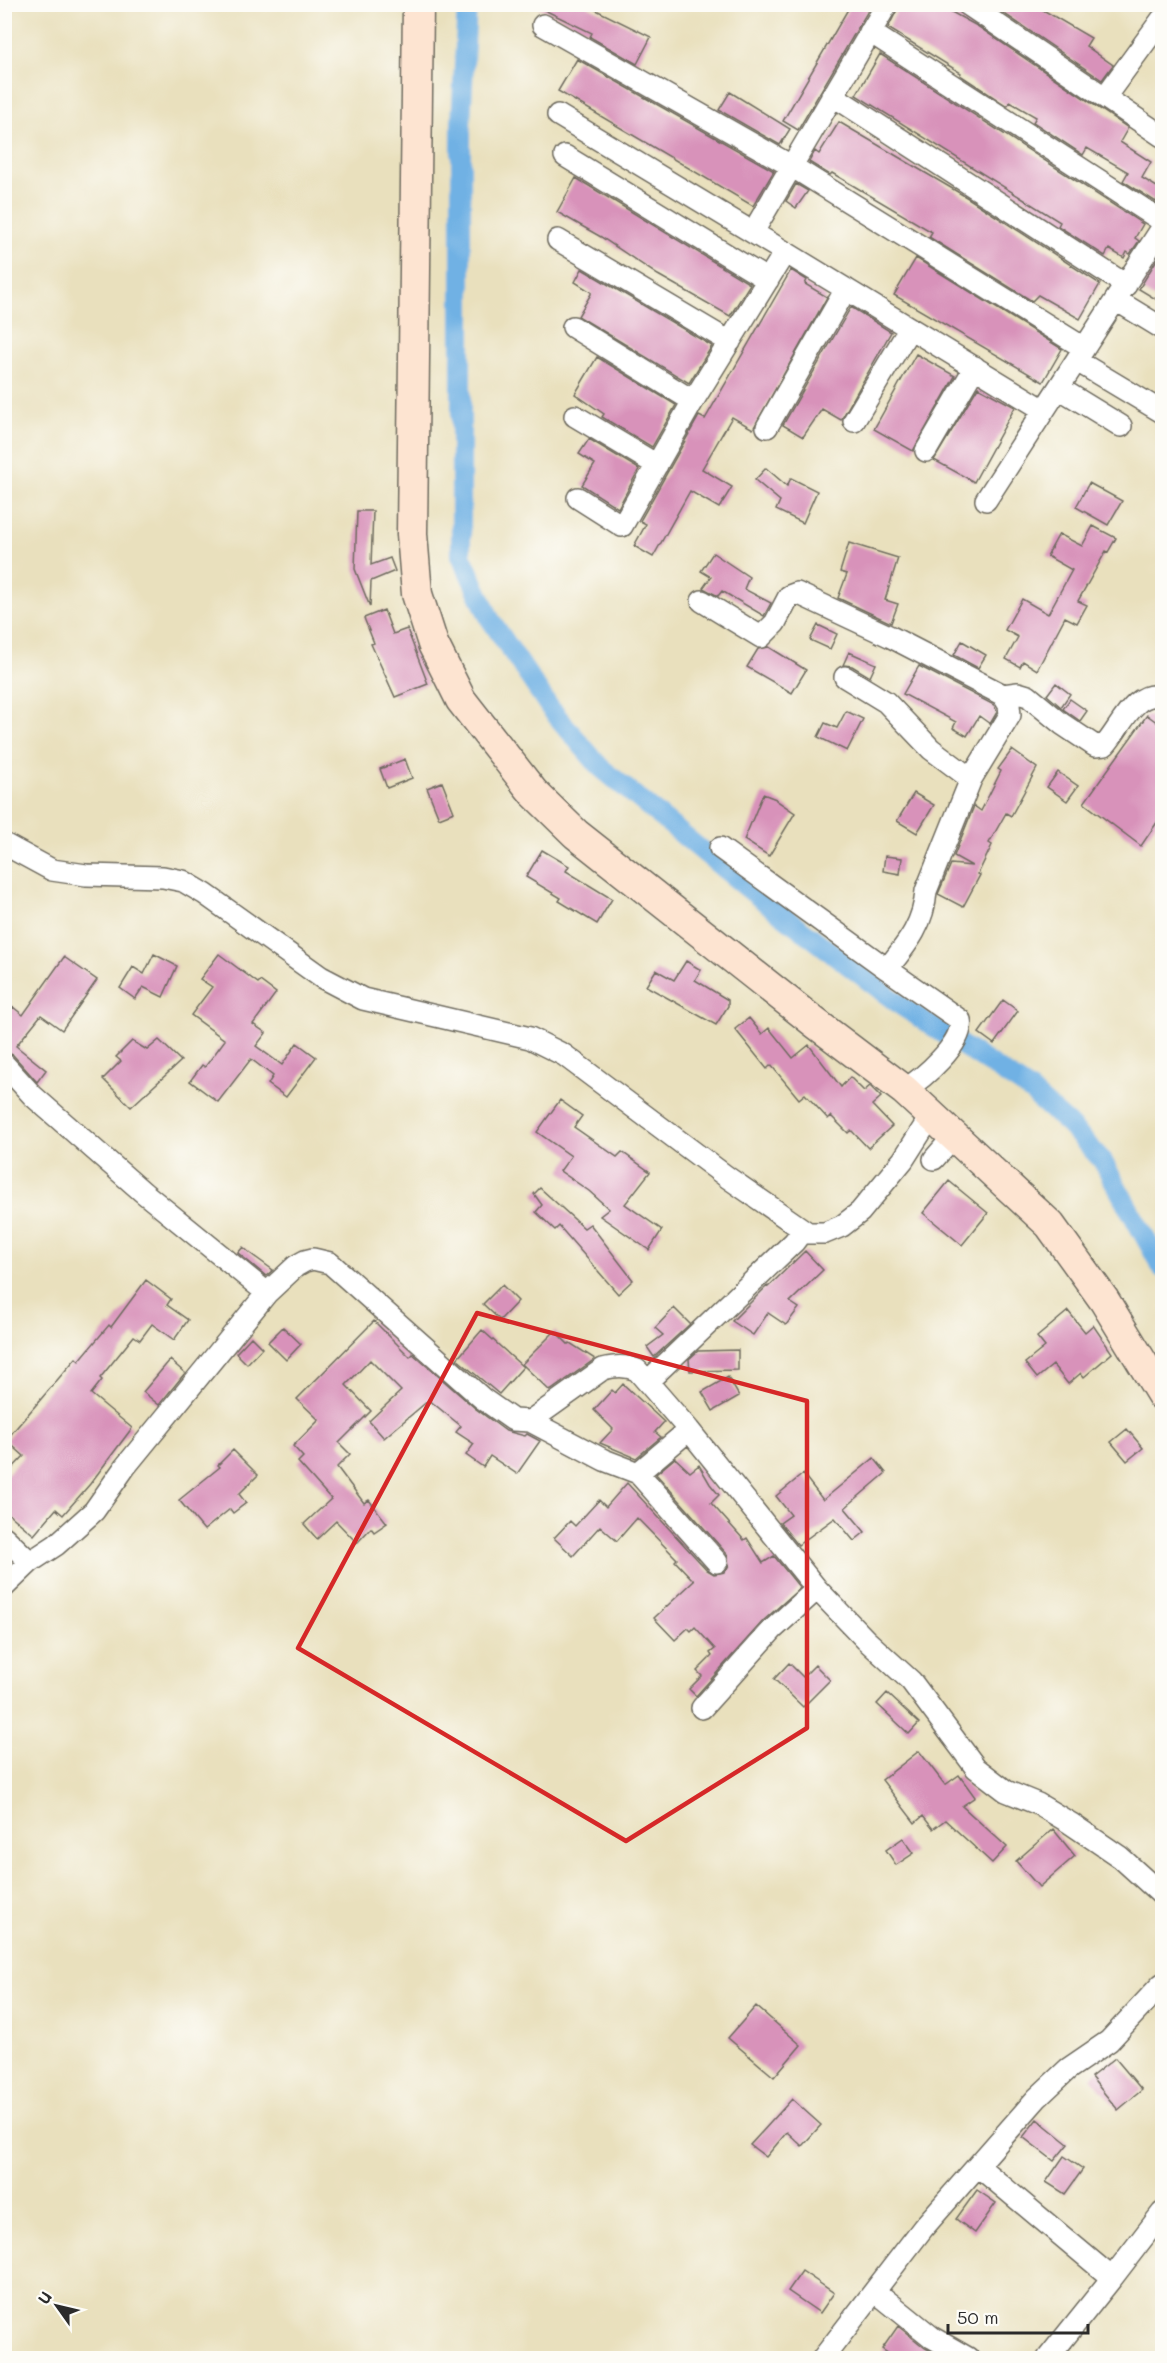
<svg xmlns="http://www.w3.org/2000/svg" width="1167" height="2363" viewBox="0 0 1167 2363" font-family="Mali,sans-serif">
	<rect width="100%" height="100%" fill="#fdfcf7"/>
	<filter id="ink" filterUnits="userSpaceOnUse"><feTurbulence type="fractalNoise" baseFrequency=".0167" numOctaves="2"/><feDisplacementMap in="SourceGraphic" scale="12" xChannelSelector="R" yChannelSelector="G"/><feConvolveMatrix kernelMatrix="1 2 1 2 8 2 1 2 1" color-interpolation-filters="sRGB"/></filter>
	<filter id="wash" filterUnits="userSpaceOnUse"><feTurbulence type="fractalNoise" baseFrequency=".008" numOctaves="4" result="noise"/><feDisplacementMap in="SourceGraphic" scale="24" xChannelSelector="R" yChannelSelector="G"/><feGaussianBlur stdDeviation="1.35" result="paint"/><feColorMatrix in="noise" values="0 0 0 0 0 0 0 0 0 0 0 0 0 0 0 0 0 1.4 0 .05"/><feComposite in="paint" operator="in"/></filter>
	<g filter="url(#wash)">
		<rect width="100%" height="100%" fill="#e9e0bd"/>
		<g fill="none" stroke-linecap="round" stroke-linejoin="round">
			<!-- canal -->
			<path stroke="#70b1e4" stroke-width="20" d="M467,4L461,124V555L490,619L550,708L600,767L751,891L903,1007L1028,1089L1069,1125L1102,1160L1162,1268"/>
		</g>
		<g id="blocks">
			<!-- building -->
			<path fill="#d892ba" d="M532,4H584L651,37L637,64L590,37L592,33Z
				M851,4H872L798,130L783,121Z
				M900,4H937L977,26L1128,128L1120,142L1151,162L1142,178L1162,190L1156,202L1123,181L1128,172L1087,148L1083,155L1033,122L1036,117L1010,102L1007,106L960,75L961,73L888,28Z
				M990,4H1033L1091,38L1086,46L1113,65L1102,80Z
				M880,54L1143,224L1135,238L1139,241L1130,254L1127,252L1124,258L1109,249L1105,256L1058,226L1060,222L856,95Z
				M577,59L774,171L753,206L558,91Z
				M730,92L790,129L780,145L719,110Z
				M839,122L968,198L1100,284L1080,319L1038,295L1032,301L929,237L932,232L832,173L830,175L809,162L815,151L819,154Z
				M576,178L750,284L730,316L658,275L601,237L557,212Z
				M796,184L808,191L796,208L786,201Z
				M1162,251V303L1139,289Z
				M916,258L1062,349L1043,382L894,295Z
				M582,269L712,346L689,383L578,316L591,294V292L575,282Z
				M791,270L807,280L805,284L827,297L753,429L732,417L702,469L732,487L719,508L690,491L653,557L634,546L646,524L640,521L699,416L705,419Z
				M851,307L891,332L841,420L822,409L803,437L783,425Z
				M916,354L955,376L913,451L874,429Z
				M597,357L676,405L652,447L602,417L604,414L575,394Z
				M978,387L1015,407L974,482L934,460Z
				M589,439L639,469L618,508L582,485L595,464L579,454Z
				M766,468L787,486L791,478L817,491L803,523L776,510L780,501L755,480Z
				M1089,483L1122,501L1108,525L1076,507Z
				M357,511H373L371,565L390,558L395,571L371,581L370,607L355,569Z
				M1093,526L1116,538L1108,552L1106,551L1078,601L1087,605L1077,623L1065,617L1037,670L1023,661L1020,667L1006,659L1018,637L1005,630L1022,599L1048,614L1072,570L1047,556L1059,534L1082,546Z
				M849,543L898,558L885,600L898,604L891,623L838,598L847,574L840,572Z
				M713,553L749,577L744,589L771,603L764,616L722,591L718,596L703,588L711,577L701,571Z
				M384,610L393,634L407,629L428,684L395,697L371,644L374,643L364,618Z
				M818,625L837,634L830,649L810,640Z
				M962,641L986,655L978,668L954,655Z
				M769,647L806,670L792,693L747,667L758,649Z
				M849,652L876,664L870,677L852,666L843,665Z
				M919,666L994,705L997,712L990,724L979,716L967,736L953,728L956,722L903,694Z
				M1056,683L1070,694L1061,707L1047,695Z
				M1070,699L1087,711L1080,721L1063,709Z
				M846,711L863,719L847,751L818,737L825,723L837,728Z
				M1147,715L1162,726V815L1141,846L1084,803Z
				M1012,750L1037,768L1011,816L1006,813L989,843L992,845L978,874L980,875L963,907L938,894L951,864L972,866L954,856L974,806L981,811L1001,771L998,769Z
				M405,759L412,778L387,788L380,769Z
				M1058,772L1078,786L1067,801L1047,787Z
				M442,782L454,812L439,818L427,788Z
				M914,793L934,805L917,833L897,821Z
				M763,794L776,799V800L795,813L769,856L744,840Z
				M542,850L569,866L566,871L612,899L597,924L559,901L561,898L526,877Z
				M885,856L902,858L900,874L883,871Z
				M154,954L177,966L163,997L143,987L135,999L120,988L133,967L144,974Z
				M219,954L258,983L260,981L276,993L253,1024L266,1033L256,1046L282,1065L297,1043L316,1057L286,1097L268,1084L273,1076L251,1059L218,1102L190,1081L202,1065L205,1067L225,1040L191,1015L212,987L200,979Z
				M64,957L97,980L62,1030L41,1015L16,1046L46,1070L37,1082L13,1055L4,1052V1018L13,1007L23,1015Z
				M686,961L701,970L695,980L728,1000V1006L716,1025L646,986L656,970L674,980Z
				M1003,1000L1018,1011L994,1044L979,1033Z
				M749,1018L762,1034L769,1028L793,1058L809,1045L841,1087L850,1077L864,1091L870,1086L881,1097L872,1105L892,1126L868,1148L851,1130L848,1133L831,1116L828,1119L805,1094L799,1099L771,1065L767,1069L735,1029Z
				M159,1040L181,1061L131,1107L103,1079L121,1061L116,1057L132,1041L147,1050Z
				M560,1100L582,1116L574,1127L617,1157L622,1152L650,1172L625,1204L662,1230L649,1250L600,1216L609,1209L589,1191L560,1171L571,1156L537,1132Z
				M949,1181L988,1213L962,1245L923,1213Z
				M540,1188L584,1228L590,1224L633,1280L618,1294L559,1226L555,1230L536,1212L542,1205L534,1194Z
				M243,1247L251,1254L273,1270L266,1276L238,1253Z
				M805,1251L823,1270L790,1302L799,1308L786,1325L768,1313L753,1335L732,1321L767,1286L768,1287Z
				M146,1280L171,1299L167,1305L188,1320L174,1340L152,1324L140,1340L134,1336L100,1378L102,1380L91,1394L132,1428L90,1484L63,1515L56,1509L34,1535L4,1510V1477L24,1456L6,1440L76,1358L79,1361L109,1325L111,1327Z
				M502,1285L518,1301L500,1320L483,1304Z
				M674,1308L690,1324L654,1357L647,1347L663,1335L655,1328Z
				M1068,1311L1085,1332L1093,1325L1112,1353L1084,1377L1081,1373L1068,1384L1053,1365L1037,1378L1025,1363L1045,1347L1037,1337Z
				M374,1321L410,1357L413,1354L476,1409L506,1431L525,1436L527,1434L540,1441L517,1474L490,1456L483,1467L466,1455L474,1444L456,1432L461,1426L429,1400L384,1438L369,1421L401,1391L370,1360L346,1385L371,1411L339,1443L350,1454L337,1467L364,1503L369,1500L387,1523L374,1532L371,1528L357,1543L336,1521L317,1539L304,1524L331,1499L298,1462L303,1457L293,1446L319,1420L297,1399Z
				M283,1327L301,1344L286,1360L268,1342Z
				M482,1330L523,1367L499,1394L457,1359Z
				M555,1331L568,1344L570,1343L595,1359L550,1391L522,1364Z
				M251,1337L262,1348L247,1364L236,1353Z
				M738,1350V1370L690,1371L689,1359L698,1351Z
				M170,1360L185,1373L159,1405L143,1392Z
				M728,1377L739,1396L713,1411L702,1392Z
				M623,1384L664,1422L655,1432L661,1437L636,1458L600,1443L613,1429L594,1410L612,1390L615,1393Z
				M1127,1429L1143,1448L1127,1461L1111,1442Z
				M233,1450L258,1475L239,1494L246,1503L233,1513L230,1509L204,1530L179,1500L220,1467L218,1465Z
				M675,1458L690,1472L699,1465L710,1484L719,1495L711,1503L744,1540L747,1538L763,1563L774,1556L800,1588L764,1620L696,1696L689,1689L702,1676L697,1671L712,1656L710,1653L715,1649L695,1627L691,1631L688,1628L675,1640L654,1618L694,1581L675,1561L677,1559L637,1518L617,1541L600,1526L573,1556L554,1538L570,1521L575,1526L599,1500L606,1507L627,1483L707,1570L714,1574L725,1572L729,1565L727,1554L656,1474Z
				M874,1458L886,1473L845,1508L865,1532L854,1541L835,1518L798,1545L780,1523L791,1515L776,1496L803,1474L823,1500Z
				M789,1663L803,1677L815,1665L830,1680L803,1707L774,1679Z
				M887,1693L919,1723L909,1734L877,1704Z
				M919,1751L945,1785L959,1775L975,1797L962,1806L1007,1847L992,1863L945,1820L933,1829L923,1816L915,1823L882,1780Z
				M1053,1829L1075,1856L1039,1887L1016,1861Z
				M903,1838L914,1853L896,1865L886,1850Z
				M756,2006L801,2045L774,2077L728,2038Z
				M1115,2058L1142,2090L1118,2110L1091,2077Z
				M792,2099L821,2125L802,2146L787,2132L766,2157L750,2145Z
				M1037,2119L1068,2144L1054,2161L1023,2137Z
				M1064,2156L1083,2169L1065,2194L1046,2182Z
				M977,2190L996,2203L975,2233L956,2219Z
				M802,2271L834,2293L820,2313L788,2291Z
				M898,2326L925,2348L943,2358H895L882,2349Z"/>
		</g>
	</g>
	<g filter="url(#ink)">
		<use href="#blocks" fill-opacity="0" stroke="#6e6a5e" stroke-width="1.5"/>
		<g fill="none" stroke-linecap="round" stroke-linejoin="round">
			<!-- street casing -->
			<g stroke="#6e6a5e" stroke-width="24">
				<path id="street" d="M967,4L1162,136
					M543,25L793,167L1084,348
					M870,32L1162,221
					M832,95L1126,285
					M1105,97L1162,19
					M558,115L785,252L693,401L622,526L578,498
					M565,156L768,280
					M753,232L887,4
					M558,240L730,342
					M785,252L1044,410
					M1116,300L1162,328
					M573,327L693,401
					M1077,361L1162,412
					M1059,388L1121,426
					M575,416L657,465
					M854,421L910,328
					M767,427L846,289
					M926,451L975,367
					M986,500L1162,228
					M702,601L761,637L775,623L789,596L797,593L891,637L1003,695L1009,705L1010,715L971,779L926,891C924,924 907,944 887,969L960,1020C965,1043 922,1079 904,1090
					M845,677L886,702L931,749L971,779
					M1003,695L1018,693L1028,696L1062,724L1095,746L1105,745C1120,729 1135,688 1162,697
					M4,844L52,870L86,875L163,877L183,881L205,894L321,977L363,999L530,1038L564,1055L727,1177L808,1233H825L842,1226L860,1212L903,1160L931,1116
					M720,848L887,969
					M4,1064L33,1096L144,1193L267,1293
					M934,1159L953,1137
					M648,1381L794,1242L803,1230
					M530,1421L604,1460L638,1473L689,1430
					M638,1473L717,1562
					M4,1537L30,1562
					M4,1587L30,1562L56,1545L94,1511L125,1467L267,1293L296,1266L305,1261L313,1259L330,1263L483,1399L513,1420L530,1421L603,1369C615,1366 625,1365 637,1370L689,1430L817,1589L866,1640L911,1681L976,1768L1006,1791L1038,1804L1070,1823L1120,1857L1162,1895
					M702,1708L773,1629L817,1589
					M978,2166L1112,2278L1048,2358
					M1112,2278L1162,2213
					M876,2292L933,2338L968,2358
					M823,2358L923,2228L1037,2098L1068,2069L1109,2041L1162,1984"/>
			</g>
			<!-- secondary casing -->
			<g stroke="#6e6a5e" stroke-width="33">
				<path id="secondary" d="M418,4L412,534L417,594L433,644L461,700L533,792L576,834L814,1022L904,1090L1050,1225L1104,1300L1162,1395"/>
			</g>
			<!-- street -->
			<use href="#street" stroke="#fff" stroke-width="21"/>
			<!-- secondary -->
			<use href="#secondary" stroke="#fde4d1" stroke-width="30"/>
		</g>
	</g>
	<!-- marked area -->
	<path fill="none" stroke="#d62828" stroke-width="4.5" stroke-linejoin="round" d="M477,1313L807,1401V1728L626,1841L298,1648Z"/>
	<!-- margin -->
	<rect width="1167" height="2363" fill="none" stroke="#fdfcf7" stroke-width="24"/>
	<!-- north arrow -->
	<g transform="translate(57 2306) rotate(304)" stroke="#fdfcf7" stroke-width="4.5" paint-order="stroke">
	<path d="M0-4.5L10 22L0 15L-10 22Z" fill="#2b2b2b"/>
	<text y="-9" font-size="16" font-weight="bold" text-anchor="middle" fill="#2b2b2b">U</text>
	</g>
	<!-- scale -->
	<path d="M948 2324v9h140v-9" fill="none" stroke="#2b2b2b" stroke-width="3"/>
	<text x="957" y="2324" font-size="18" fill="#2b2b2b" stroke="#fdfcf7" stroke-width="4.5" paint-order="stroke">50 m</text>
</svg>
